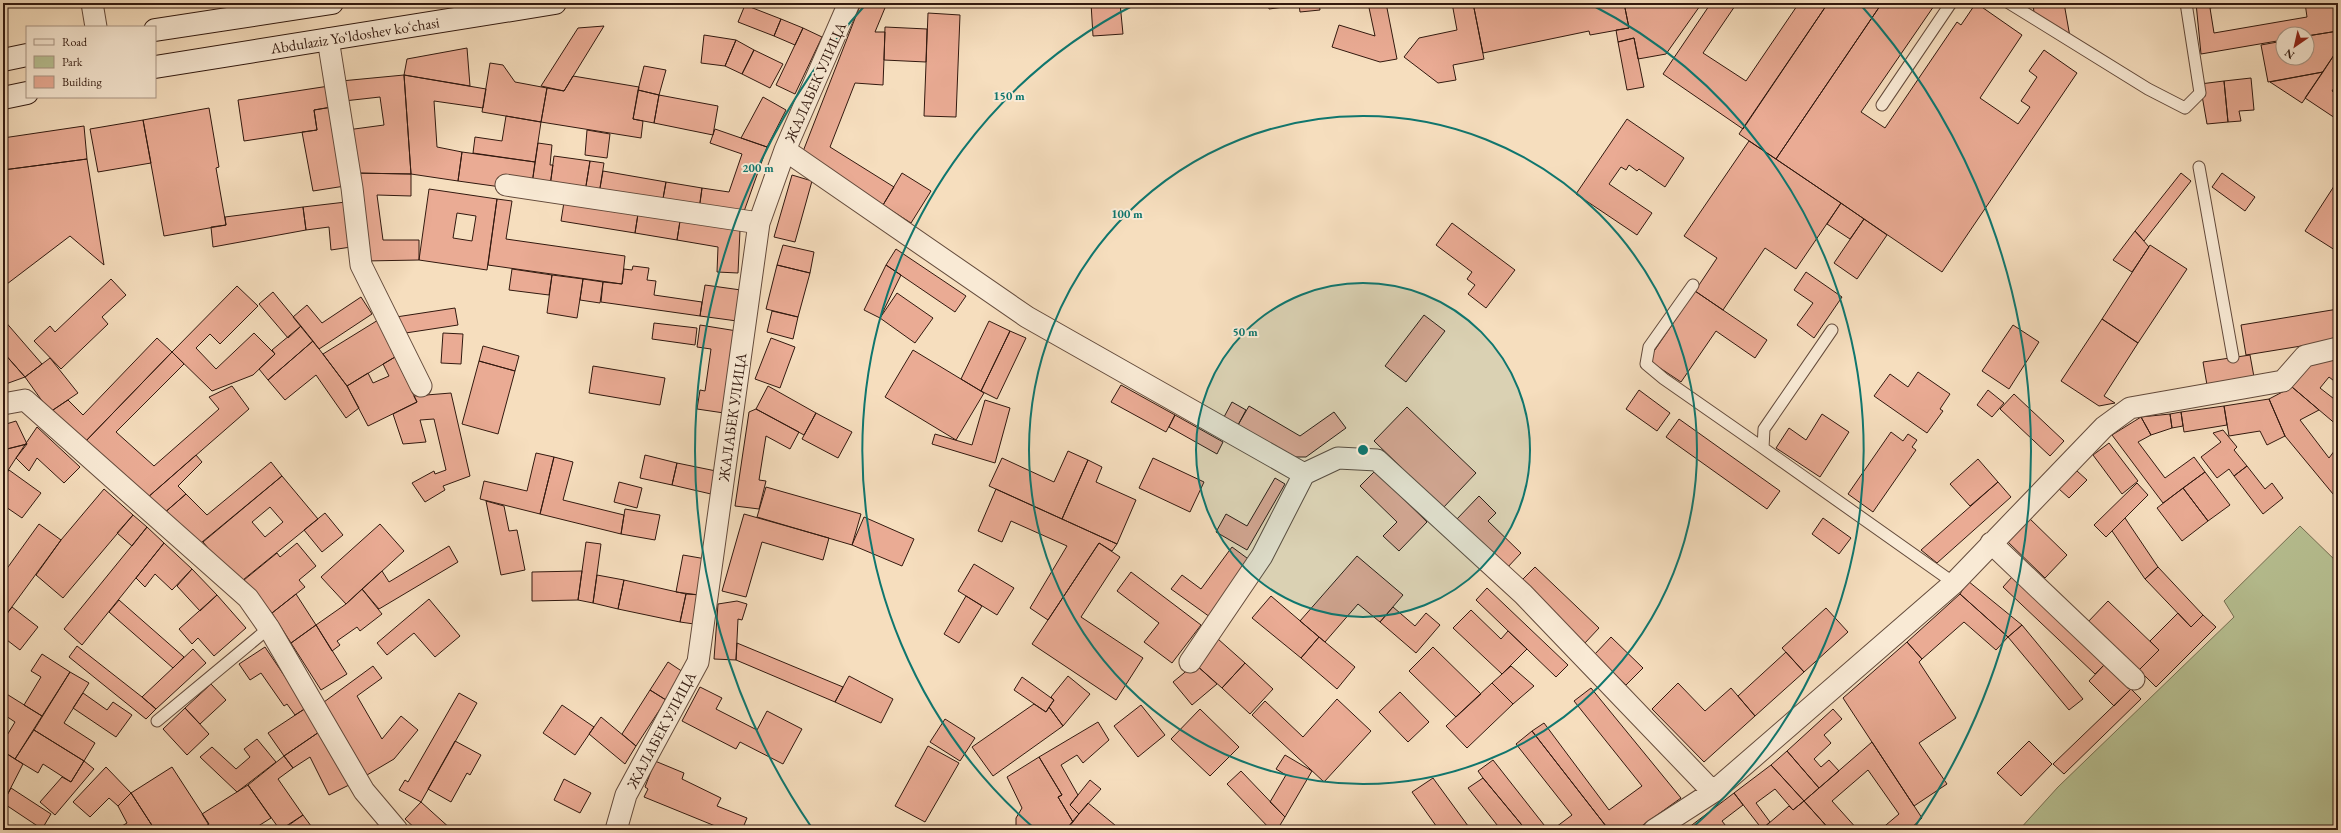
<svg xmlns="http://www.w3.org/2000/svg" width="2341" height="833" viewBox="0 0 2341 833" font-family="'EB Garamond',serif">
	<rect width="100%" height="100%" fill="#f6debe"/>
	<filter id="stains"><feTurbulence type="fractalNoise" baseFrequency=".005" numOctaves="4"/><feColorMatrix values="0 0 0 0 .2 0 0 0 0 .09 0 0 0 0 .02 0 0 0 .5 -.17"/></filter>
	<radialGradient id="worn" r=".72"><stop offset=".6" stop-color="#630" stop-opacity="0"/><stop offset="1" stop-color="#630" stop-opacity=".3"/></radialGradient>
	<!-- green -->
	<path fill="#b8c294" stroke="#756e52" d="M2300,526L2338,563V830H2019L2058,787L2234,617L2224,601Z"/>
	<!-- building -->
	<path fill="#eaab94" stroke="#32190f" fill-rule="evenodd" d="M861,3H887L875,32H885L883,85L855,83L830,147L894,187L883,205L802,154Z
		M1091,3H1120L1123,34L1093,36Z
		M1268,3H1319L1320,10L1300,12L1299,5L1269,9Z
		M1368,3H1386L1397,59L1380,62L1332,47L1339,25L1375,36Z
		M1452,3H1473L1484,59L1453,65L1456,80L1438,83L1404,57L1419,38L1457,30Z
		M1473,3H1624L1629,28L1590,35L1589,31L1483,53Z
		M1624,3H1702L1666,54L1638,59L1634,38L1618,42L1616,30L1629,28Z
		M1711,3H1737L1703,53L1746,81L1799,3H1828L1743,129L1663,74Z
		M1828,3H1882L1776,159L1739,134Z
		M1882,3H1936L1861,112L1885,128L1957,22L1961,25L1976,3L2022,35L1980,98L2018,124L2030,107L2021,101L2037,77L2029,71L2044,50L2077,73L1942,272L1776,159Z
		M2033,3H2064L2070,37L2034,13Z
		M2196,3H2230L2210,8L2214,33L2307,17L2305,3H2338V31L2307,36V34H2283V40L2201,54Z
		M745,5L781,19L774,36L738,22Z
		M928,13L960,15L956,117L924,116Z
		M781,19L803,28L795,45L774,36Z
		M604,26L564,91L541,86L578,28Z
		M885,27L927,29L926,62L884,60Z
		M803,28L822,37L795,94L776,85Z
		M2338,31V49L2323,72L2268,82L2261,45L2283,41V58H2307V36Z
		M704,35L736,40L725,66L701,63Z
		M1634,38L1644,87L1627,90L1618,42Z
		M736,40L754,50L742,74L725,66Z
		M467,48L470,86L404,75L407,59Z
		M754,50L783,64L770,88L742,74Z
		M2336,52L2338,53V82L2332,91L2338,95V120L2305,98Z
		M490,63L503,65L515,82L547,88L541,122L482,112Z
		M644,66L666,70L659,95L638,90Z
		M2323,72L2302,103L2270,82Z
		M404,75L486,89L483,108L434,101L437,147L462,152L458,181L411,174Z
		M404,75L411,174L353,173L347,130L384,125L380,97L344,101L341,81Z
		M573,76L639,87L633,119L643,121L641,138L541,122L547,88L564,91Z
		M2251,78L2254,110L2239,111L2241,121L2228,122L2224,81Z
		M2224,81L2228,122L2207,124L2200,84Z
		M329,86L332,107L314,110L317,130L244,141L238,100Z
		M638,90L659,95L654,123L633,119Z
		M659,95L718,106L713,135L654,123Z
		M763,97L786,110L767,147L741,138Z
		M332,107L345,186L313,191L302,132L317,130L314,110Z
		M209,108L219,167L216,168L226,225L164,236L143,120Z
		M506,116L541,122L535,162L473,153L475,137L502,141Z
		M1627,119L1684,158L1665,187L1639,169L1637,171L1629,165L1626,170L1621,167L1609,184L1652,213L1637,235L1576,194Z
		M143,120L151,163L98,172L90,129Z
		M84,126L87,159L3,170V138Z
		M715,129L767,147L742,217L699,210L702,188L729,192L742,154L710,143Z
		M587,130L610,134L607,158L585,155Z
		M1749,141L1841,203L1796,269L1765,248L1723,310L1695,291L1717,258L1684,236Z
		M538,143L552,145L550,165H553L550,186L532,184Z
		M462,152L535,162L532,184L501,187L458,181Z
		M554,156L590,161L585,192L550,186Z
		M87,159L104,265L70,236L3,287V170Z
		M590,161L604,163L599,194L585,192Z
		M603,171L666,182L662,204L599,194Z
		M353,173L411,174V196L377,195L383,240H419V260L365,261Z
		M902,173L931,191L911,223L883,205Z
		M2181,173L2191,181L2144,241L2135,231Z
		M2222,173L2255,197L2245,211L2212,187Z
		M792,175L812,181L795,242L774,237Z
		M2338,180V252L2305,231Z
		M666,182L702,188L699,210L662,204Z
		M429,189L497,199L487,270L419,260ZM457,213L476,216L472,241L453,238Z
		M497,199L512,201L506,239L625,256L622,284L488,265Z
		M346,202L351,247L331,250L329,227L306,230L303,207Z
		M564,202L638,214L635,233L561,221Z
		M1841,203L1864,219L1850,239L1827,224Z
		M303,207L306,230L213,247L211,227L226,225L225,217Z
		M638,214L680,221L677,240L635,233Z
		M1864,219L1887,235L1857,279L1834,263Z
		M680,221L740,230L738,273L717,272L718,247L677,240Z
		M1452,223L1515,270L1486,308L1468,294L1475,285L1467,279L1472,272L1436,245Z
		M2135,231L2149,247L2132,272L2113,260Z
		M783,245L814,252L810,273L777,265Z
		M2150,245L2187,269L2138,343L2102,319Z
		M896,249L966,296L955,312L886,265Z
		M777,265L810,273L798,317L766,309Z
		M886,265L901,275L880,318L864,310Z
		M633,266L649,268L647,280L656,281L654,295L702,302L700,316L601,302L603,282L622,284L624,269L632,270Z
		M512,269L552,275L549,295L509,290Z
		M1806,272L1842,297L1814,338L1797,325L1813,303L1794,290Z
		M552,275L583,279L577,318L547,313Z
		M111,279L126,295L102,317L108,324L61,369L34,341L50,326L55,332Z
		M583,279L603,282L600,303L580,300Z
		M705,285L741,290L737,321L700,316Z
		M237,286L258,306L220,344L210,334L196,348L216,369L254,333L275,354L253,375L212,391L172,352Z
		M1695,291L1767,340L1755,358L1716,331L1681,382L1648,360Z
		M273,292L301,326L288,338L259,304Z
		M897,293L933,318L915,343L880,318Z
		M361,297L372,314L319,349L293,317L307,305L322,323Z
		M455,308L458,325L399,334L396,317Z
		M2338,309V340L2246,355L2241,325Z
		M772,311L798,317L793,339L767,332Z
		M1424,315L1445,331L1406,382L1385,366Z
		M383,317L395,357L347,386L323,354Z
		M3,319L42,364L25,377L3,352Z
		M2102,319L2138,343L2104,396L2115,403L2099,406L2061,381Z
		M989,321L1010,331L981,391L961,379Z
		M654,323L697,328L695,345L652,339Z
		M700,325L737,331L724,413L697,409L700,390L705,391L711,349L697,347Z
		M2013,325L2039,342L2009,389L1982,371Z
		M301,326L313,341L268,380L259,369L275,354L272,350Z
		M1010,331L1026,338L997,399L981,391Z
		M443,333L463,334L461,364L441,363Z
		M157,338L172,352L83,444L50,412L68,400L83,415Z
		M771,338L795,347L780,388L755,379Z
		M313,341L347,386L359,408L346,418L316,375L285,400L268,380Z
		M483,346L519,356L515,371L479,361Z
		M913,350L984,393L956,440L885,397Z
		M3,352L25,377L3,385Z
		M172,352L184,364L116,432L154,466L219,409L209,397L232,386L249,409L147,498L83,444Z
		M2250,355L2254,377L2207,385L2203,362Z
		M395,357L417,402L368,426L347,386L368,373L373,383L389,376L383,364Z
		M2338,357V384L2329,377L2320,388L2338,402V426L2292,387L2315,360Z
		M50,358L78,393L50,412L25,377Z
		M479,361L515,371L498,434L462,424Z
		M593,366L665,378L660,405L589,393Z
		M1918,372L1950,394L1940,409L1943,411L1927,433L1874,396L1890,374L1908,387Z
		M1121,385L1175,415L1166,432L1111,402Z
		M768,386L816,413L804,435L756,409Z
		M2292,387L2319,410L2300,420L2329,458L2338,446V500L2285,436L2269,399Z
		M1639,390L1670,413L1657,431L1626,409Z
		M1988,390L2004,403L1992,417L1977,405Z
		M451,393L470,476L443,486L445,490L425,502L412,483L434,471L435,474L446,470L434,419L420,420L426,442L403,444L393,414L417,402L414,396Z
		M2014,394L2064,441L2050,456L2000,409Z
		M2269,399L2285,436L2267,445L2260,431L2229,436L2224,406Z
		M985,400L1010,408L995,463L932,444L935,434L972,445Z
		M1232,402L1246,410L1238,425L1224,417Z
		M1249,406L1300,436L1334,412L1346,428L1306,457H1294L1238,425Z
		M2224,406L2227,425L2184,432L2181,412Z
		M1407,407L1476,473L1443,508L1374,441Z
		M756,409L799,432L790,449L766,436L759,480L766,481L759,509L735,506L749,412Z
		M2181,412L2183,426L2172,428L2170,414Z
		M816,413L852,432L838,458L802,439Z
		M1822,414L1849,432L1820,477L1776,448L1789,428L1806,440Z
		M2170,414L2172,428L2151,435L2141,417Z
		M1175,415L1223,442L1217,454L1169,427Z
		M2141,417L2151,435L2138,442L2165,478L2194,457L2205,472L2163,503L2112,435Z
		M1679,419L1780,491L1767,509L1666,437Z
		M16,421L27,444L3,450V425Z
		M37,427L80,467L64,483L37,458L29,471L16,458Z
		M2223,430L2237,447L2234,450L2247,466L2234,476L2229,469L2217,478L2201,457L2221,442L2213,433Z
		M1891,432L1903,441L1908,434L1917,440L1912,447L1916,450L1873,512L1848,494Z
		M2109,443L2138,481L2122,494L2093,455Z
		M27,444L16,458L3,478V450Z
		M1068,451L1088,460L1062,519L989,486L1002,458L1054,482Z
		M536,453L554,457L540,514L480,499L484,481L527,491Z
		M196,455L202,462L178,486L186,494L163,514L147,498Z
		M645,455L677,463L672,485L640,478Z
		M554,457L573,462L563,500L624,515L621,534L540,514Z
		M1153,458L1204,482L1190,512L1139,488Z
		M1978,459L1998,482L1970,506L1950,484Z
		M1088,460L1102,467L1096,482L1136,500L1117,544L1062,519Z
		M271,462L282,476L196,547L163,514L186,494L207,515Z
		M677,463L716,471L711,494L672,485Z
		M2247,466L2265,489L2272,483L2283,498L2263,514L2234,476Z
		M9,470L41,493L22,518L3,505V478Z
		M1375,471L1427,522L1399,551L1383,536L1397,522L1360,486Z
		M2077,471L2087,480L2069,498L2059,489Z
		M2205,472L2230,505L2208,521L2183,488Z
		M282,476L318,519L238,584L203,542ZM270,507L283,522L265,537L252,522Z
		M1275,478L1285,484L1247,550L1216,532L1226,514L1247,526Z
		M619,482L642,488L637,508L614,502Z
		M1998,482L2011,497L1937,563L1921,550Z
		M2137,483L2148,495L2106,537L2094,525Z
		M766,487L861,514L852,545L757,517Z
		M2183,488L2208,521L2182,541L2157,508Z
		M104,489L133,515L63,598L36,575L61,540Z
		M996,489L1117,544L1112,551L1099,543L1048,620L1030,608L1067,546L1011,521L1002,542L978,531Z
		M1479,496L1496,513L1488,521L1521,553L1506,569L1456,520Z
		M486,501L504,506L509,531L517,530L525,570L501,575Z
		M625,509L660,515L655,540L621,534Z
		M325,513L343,535L322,552L304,530Z
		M744,514L829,538L823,560L762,542L746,597L722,591Z
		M133,515L147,527L132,546L117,533Z
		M864,517L914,539L902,566L852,545Z
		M2028,517L2067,555L2045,578L2006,540Z
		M1823,518L1851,538L1839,554L1812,534Z
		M2125,518L2158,567L2145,579L2112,531Z
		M39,524L61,540L3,619V574Z
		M380,524L404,551L346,604L321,577Z
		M147,527L164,543L82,645L64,629Z
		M586,542L601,544L593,603L578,600Z
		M164,543L192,569L172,590L155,574L145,587L136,578Z
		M297,543L316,566L299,580L305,587L272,613L244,580L277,553L280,557Z
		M1099,543L1120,557L1081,617L1143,658L1116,700L1032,644Z
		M449,546L458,562L379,609L362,589L382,571L389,582Z
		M1232,547L1251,561L1210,617L1171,589L1182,575L1201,589Z
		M683,555L706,559L699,595L676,592Z
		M1357,556L1403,595L1380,622L1358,604L1325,642L1300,621Z
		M974,564L1014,588L997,615L958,591Z
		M1535,567L1599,628L1584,644L1520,582Z
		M2158,567L2203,615L2191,627L2145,579Z
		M192,569L217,595L200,611L177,586Z
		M582,571L578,600L532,601V572Z
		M1131,572L1201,625L1172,663L1144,642L1159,623L1117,591Z
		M597,575L624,580L618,609L593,603Z
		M2012,577L2105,664L2095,674L2003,587Z
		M624,580L686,594L680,622L618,609Z
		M1968,581L2022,625L2008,637L1960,594Z
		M1487,588L1568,665L1556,677L1476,600Z
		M362,589L382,614L360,631L357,627L337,641L340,645L332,651L316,625L346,604Z
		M296,594L316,625L291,643L272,613Z
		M686,594L701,595L694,624L680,622Z
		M1960,594L2008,637L1996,650L1964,622L1922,659L1907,642Z
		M217,595L246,628L214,656L198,638L192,644L179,629Z
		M966,596L982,606L959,643L944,634Z
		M1271,596L1319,637L1301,658L1252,618Z
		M429,599L460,636L435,657L414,633L387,655L377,643Z
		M119,600L184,657L173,668L109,612Z
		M737,601L747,604L742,620L738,619L736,660L714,659L718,604Z
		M2108,601L2159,650L2136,673L2086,624Z
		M12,607L38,627L20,650L3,637V619Z
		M1393,607L1415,626L1426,613L1440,625L1416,653L1380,622Z
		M1826,608L1848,632L1804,672L1782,648Z
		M1471,610L1501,639L1508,631L1527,649L1502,674L1453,628Z
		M2178,613L2191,627L2203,615L2216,627L2156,687L2139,670L2159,650L2150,641Z
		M316,625L347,674L321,690L291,643Z
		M2022,625L2083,699L2069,710L2008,637Z
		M1319,637L1355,667L1337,689L1301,658Z
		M1611,637L1643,668L1626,685L1595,654Z
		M1218,639L1245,663L1222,688L1195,664Z
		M1907,642L1922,659L1919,662L1956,718L1919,743L1947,784L1914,806L1843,698Z
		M737,643L843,687L835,702L736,660Z
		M77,646L142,697L156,709L146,719L69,657Z
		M265,647L306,708L295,715L287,704L284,706L261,673L250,680L239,664Z
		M1433,647L1481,694L1456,717L1409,671Z
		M193,649L206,663L156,709L142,697Z
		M1786,652L1804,672L1755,716L1738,696Z
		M42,654L70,672L42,716L24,705L41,677L31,671Z
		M668,662L683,672L666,700L650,690Z
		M1245,663L1273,689L1250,714L1222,688Z
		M1195,664L1217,684L1192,705L1173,682Z
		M2105,664L2131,689L2114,706L2089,681Z
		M373,666L382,678L357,696L382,739L401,716L418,730L394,759L367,775L324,702Z
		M1511,666L1534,686L1513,704L1492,683Z
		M70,672L89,683L64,723L95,743L84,761L34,730Z
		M849,676L893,699L881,723L835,702Z
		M1068,676L1090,694L1063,726L1049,707L1054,700L1051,697Z
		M1022,677L1054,700L1046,712L1014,690Z
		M1492,683L1513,704L1467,748L1446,726Z
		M1678,683L1705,711L1731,688L1755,716L1704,762L1652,709Z
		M211,684L226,700L200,724L185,708Z
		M700,687L722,698L716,709L757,730L767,711L802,729L783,764L740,742L736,749L682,721Z
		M1591,688L1681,798L1636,830H1609L1532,731L1544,723L1609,810L1642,786L1574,701Z
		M2131,689L2141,699L2064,774L2053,764Z
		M650,690L666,700L636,746L622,734Z
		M1400,692L1429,722L1408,742L1379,712Z
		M5,693L42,716L15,759L3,751V742L15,722L3,714V696Z
		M83,693L107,710L113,702L132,715L116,737L73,708Z
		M459,693L477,703L421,802L399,790L405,780L408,782Z
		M1337,699L1371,731L1324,782L1252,715L1265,701L1303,737Z
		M1034,704L1046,712L1049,707L1063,726L993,776L972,747Z
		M562,705L594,727L575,755L543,733Z
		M1141,705L1165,735L1138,757L1114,726Z
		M185,708L209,734L187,755L163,729Z
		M306,708L322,730L284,756L268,733Z
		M1200,709L1239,747L1210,776L1171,739Z
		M1833,709L1842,719L1824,735L1831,743L1814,759L1821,767L1829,760L1839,771L1819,788L1787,751Z
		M601,717L636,746L625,764L589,734Z
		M945,719L975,738L960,761L930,742Z
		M1098,722L1109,740L1083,763L1077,755L1061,765L1078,795L1070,805L1079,814L1073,822L1058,797L1062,795L1039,757Z
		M34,730L84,761L71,782L43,764L38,773L15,759Z
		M322,730L349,785L329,795L310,757L293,768L284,756Z
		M1532,731L1609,830H1552L1572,815L1516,744Z
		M257,739L276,762L237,792L200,757L212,747L236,769L250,757L244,749Z
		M455,741L481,755L470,775L467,773L451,802L428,789Z
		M2029,741L2052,764L2021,796L1997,773Z
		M1872,742L1922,818L1909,830H1880L1899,814L1868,770L1832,801L1858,830H1830L1804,801Z
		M928,746L959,763L925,822L895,806Z
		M1787,751L1819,788L1804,801L1771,765Z
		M7,754L23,764L3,803V764Z
		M1285,755L1312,771L1285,817L1270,802L1286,775L1276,769Z
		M284,756L293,768L278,779L303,815L280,830L248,785Z
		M1039,757L1062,795L1058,797L1073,822L1066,830H1016V818L1022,808L1007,777Z
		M1493,760L1548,830H1526L1483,778L1478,771Z
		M84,761L94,769L55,815L40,802L62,777L71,782Z
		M655,761L684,773L682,779L721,798L717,806L747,818L742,830H725L644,797L648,789L645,787Z
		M1771,765L1804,801L1793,810L1775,789L1756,803L1770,822L1762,829L1734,793Z
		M106,767L131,793L118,806L109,798L90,817L73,802Z
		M172,767L209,824L199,830H155L131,793Z
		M1241,771L1285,817L1277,830H1271L1227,784Z
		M1433,778L1471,830H1439L1412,792Z
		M1483,778L1526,830H1501L1468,788Z
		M564,779L591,793L580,813L554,800Z
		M1090,780L1101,789L1079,814L1070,805Z
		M248,785L271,818L252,830H212L202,814Z
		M11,788L51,814L42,829L3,803Z
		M131,793L155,830H115L127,823L118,806Z
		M1734,793L1743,805L1722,821L1729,830H1690L1688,828Z
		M1804,801L1830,830H1761L1789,806L1793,810Z
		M421,802L452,830H417L405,819Z
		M1088,803L1121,830H1069L1067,828Z
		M303,815L314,830H282Z"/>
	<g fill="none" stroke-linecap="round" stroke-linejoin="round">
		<!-- lane casing -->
		<g stroke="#634a3b" stroke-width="13">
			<path id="lane" d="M2009,3L2148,89L2185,108L2200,93L2186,3
				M1882,105L1951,3
				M2199,167L2233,357
				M1693,285L1649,347L1646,364L1664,379L1763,448
				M1832,330L1764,429L1763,448L1954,583
				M157,721L269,628"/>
		</g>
		<!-- street casing -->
		<g stroke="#634a3b" stroke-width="23">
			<path id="street" d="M92,3L96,27
				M328,39L352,188L361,265L421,386
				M785,150L1027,317L1304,474L1338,458L1377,460L1523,594L1713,792
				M506,185L759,223
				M3,404L25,400L248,598L269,628L364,791L397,830
				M1991,543L2134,679
				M1190,662L1262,556L1304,474
				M616,830L626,795L698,662L759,223L785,150L849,3
				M1654,830L1713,792L1954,583L2104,427L2130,408L2283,381L2305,356L2338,348"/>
		</g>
		<!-- secondary casing -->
		<g stroke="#32190f" stroke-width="24">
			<path id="secondary" d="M155,30L332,3
				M3,60L27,55
				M155,67L555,3
				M3,98L27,93"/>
		</g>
		<!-- lane -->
		<use href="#lane" stroke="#f9ead5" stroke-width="11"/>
		<!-- street -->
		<use href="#street" stroke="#f9ead5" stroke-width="21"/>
		<!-- secondary -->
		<use href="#secondary" stroke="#f9ead5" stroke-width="22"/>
	</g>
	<!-- distance rings -->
	<circle cx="1363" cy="450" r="167" fill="#0f766e" fill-opacity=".12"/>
	<g fill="none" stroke="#0f766e" stroke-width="2">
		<circle cx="1363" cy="450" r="167"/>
		<circle cx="1363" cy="450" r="334"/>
		<path d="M1034 828A501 501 0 0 1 1136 4M1590 4A501 501 0 0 1 1692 828"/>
		<path d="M812 828A668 668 0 0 1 867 3M1859 3A668 668 0 0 1 1914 828"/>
	</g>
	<g text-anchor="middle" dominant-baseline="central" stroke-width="4" stroke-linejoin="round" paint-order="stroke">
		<!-- street labels -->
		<g font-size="15" fill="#32190f" stroke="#f9ead5">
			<text transform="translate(355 35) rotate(-9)">Abdulaziz Yoʻldoshev koʻchasi</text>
			<text transform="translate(815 82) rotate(-66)">ЖАЛАБЕК УЛИЦА</text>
			<text transform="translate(732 417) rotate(-82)">ЖАЛАБЕК УЛИЦА</text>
			<text transform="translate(661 730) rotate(-62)">ЖАЛАБЕК УЛИЦА</text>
		</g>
	</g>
	<circle cx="1363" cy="450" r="6" fill="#0f766e" stroke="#f9ead5" stroke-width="2"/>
	<g font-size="12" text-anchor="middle" font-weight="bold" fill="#0f766e" stroke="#f9ead5" stroke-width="4" stroke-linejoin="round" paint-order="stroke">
		<text x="1009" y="100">150 m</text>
		<text x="758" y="172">200 m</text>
		<text x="1127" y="218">100 m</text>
		<text x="1245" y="336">50 m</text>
	</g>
	<!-- margin -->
	<rect width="2341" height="833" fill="none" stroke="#f6debe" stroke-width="16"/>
	<rect x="4" y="4" width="2333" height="825" fill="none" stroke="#32190f" stroke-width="2"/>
	<rect x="8" y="8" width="2325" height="817" fill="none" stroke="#32190f"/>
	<!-- legend -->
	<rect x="26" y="26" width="130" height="72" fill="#f9ead5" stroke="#a99686"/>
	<rect x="34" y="39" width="20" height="6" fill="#f9ead5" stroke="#a99686"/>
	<text x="62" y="46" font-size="12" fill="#32190f">Road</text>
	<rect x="34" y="56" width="20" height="12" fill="#b8c294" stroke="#a99686"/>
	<text x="62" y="66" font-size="12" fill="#32190f">Park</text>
	<rect x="34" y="76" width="20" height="12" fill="#eaab94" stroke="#a99686"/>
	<text x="62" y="86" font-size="12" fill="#32190f">Building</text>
	<!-- north arrow -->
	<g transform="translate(2295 46) rotate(214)"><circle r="19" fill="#f9ead5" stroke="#a99686"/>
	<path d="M0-3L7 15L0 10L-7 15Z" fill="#8f2418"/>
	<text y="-6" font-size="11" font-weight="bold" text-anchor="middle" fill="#32190f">N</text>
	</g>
	<rect width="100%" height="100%" filter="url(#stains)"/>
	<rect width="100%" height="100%" fill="url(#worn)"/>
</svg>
